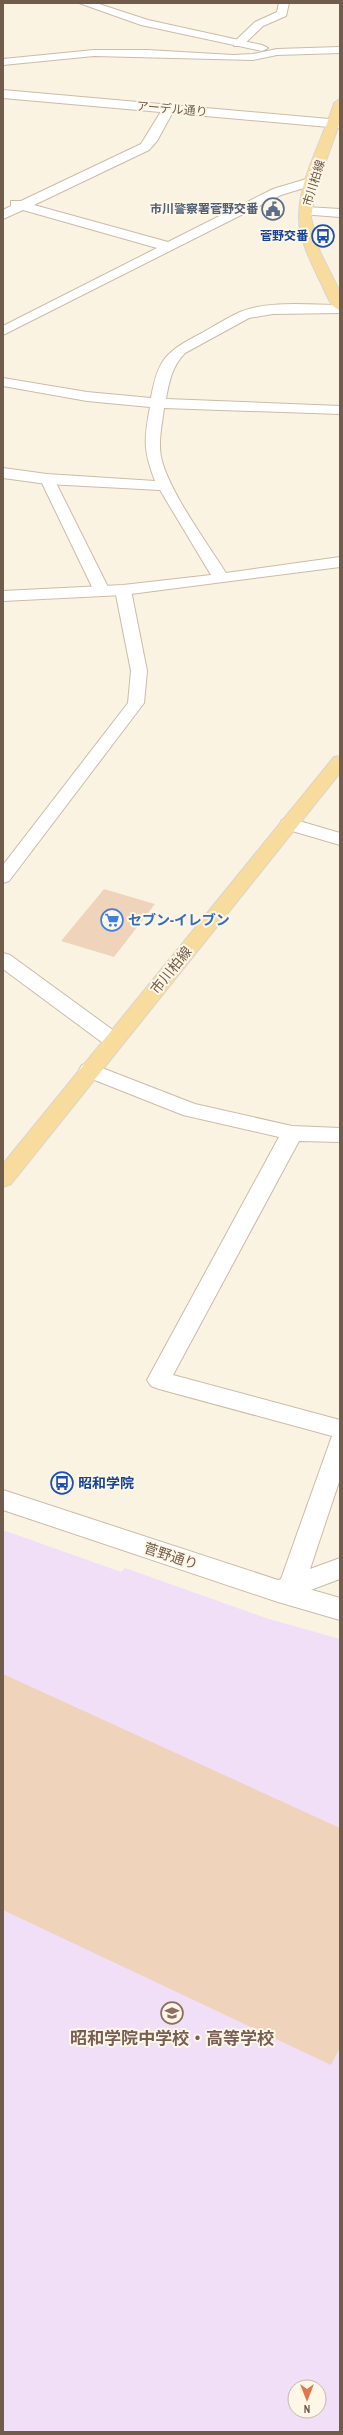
<svg xmlns="http://www.w3.org/2000/svg" width="343" height="2435" viewBox="0 0 343 2435" font-family="'Archivo Narrow','Noto Sans JP',sans-serif">
	<rect width="100%" height="100%" fill="#fbf3e2"/>
	<!-- education -->
	<path fill="#f0dff7" fill-rule="evenodd" d="M3,1530L121,1572L125,1568L269,1619L340,1639V2432H3ZM295,2387H319V2411H295Z"/>
	<!-- building -->
	<path fill="#efd4bb" d="M104,889L155,904L114,957L61,941Z
		M3,1674L340,1828V2048L331,2065L3,1910Z"/>
	<g fill="none" stroke-linecap="round" stroke-linejoin="round">
		<!-- service casing -->
		<g stroke="#cbbba9" stroke-width="2">
			<path id="service" d="M279,3H289L286,16L263,26L242,46H234V42L255,22L277,12Z
				M47,475L54,479L110,591L108,594H96L94,591L40,479Z
				M123,585L131,590L147,671L144,703L9,881L3,883V865L128,703L131,671L115,590Z"/>
		</g>
		<!-- minor casing -->
		<g stroke="#cbbba9" stroke-width="2">
			<path id="minor" d="M79,3H96L148,20L262,45L268,48L262,51L141,25Z
				M340,47V53L277,55L253,60L94,56L3,65V59L94,50H147L233,55L253,54L277,49Z
				M169,104L175,108L157,141L149,150L34,205L168,242L273,189L313,177L319,181L317,184L281,195L3,335V326L157,248L23,210L3,219V210L11,206V201H21L141,144L165,105Z
				M306,207L340,209V217L301,214L300,211L301,208Z
				M340,305V313L273,314L249,318L185,353C172,366 169,382 166,399L340,406V414L164,408C162,425 158,441 161,457C168,490 207,543 226,573L340,557V567L123,595L3,601V591L123,585L211,575L160,490L47,484L3,478V468L47,474L155,481C143,450 144,439 150,407L87,401L3,386V378L87,392L151,398C158,358 167,351 202,333C214,326 227,318 240,312C269,300 309,305 340,305Z
				M289,818L340,833V845L282,828L280,824L282,820Z
				M3,953L10,955L121,1036L124,1041L121,1046L114,1048L107,1046L3,969Z
				M89,1063L195,1104L292,1126L340,1128V1142L299,1141L173,1375L340,1420V1479L310,1569L340,1558V1579L281,1601L272,1597L268,1590L272,1583L281,1579L332,1436L159,1389L151,1386L147,1380L279,1137L183,1115L82,1075L79,1070L82,1065Z"/>
		</g>
		<!-- tertiary casing -->
		<g stroke="#cbbba9" stroke-width="2">
			<path id="tertiary" d="M3,90L340,120V128L3,98Z
				M3,1490L278,1580L340,1598V1620L278,1602L3,1510Z"/>
		</g>
		<!-- primary casing -->
		<g stroke="#dad4d0" stroke-width="2">
			<path id="primary" d="M340,99V122L315,191L311,218L320,252L340,292V310C330,308 325,290 320,281C311,262 299,239 299,217C299,178 323,140 334,103Z
				M340,756V773L11,1184L3,1187V1164L334,757Z"/>
		</g>
		<!-- service -->
		<use href="#service" fill="#fff" fill-rule="evenodd"/>
		<!-- minor -->
		<use href="#minor" fill="#fff" fill-rule="evenodd"/>
		<!-- tertiary -->
		<use href="#tertiary" fill="#fff" fill-rule="evenodd"/>
		<!-- primary -->
		<use href="#primary" fill="#f7dc9d" fill-rule="evenodd"/>
	</g>
	<!-- icons -->
	<defs>
		<g id="civic-ring" transform="scale(1.15)"><circle r="9.5" fill="#fef7e8" stroke="#5c6f8a" stroke-width="1.5"/><path d="M-.6-6.5H3V-4.5H.6V-3L4-1V1h2V6H-6V1h2V-1L-.6-3ZM-1.2 2.5V6h2.4V2.5Z" fill="#5c6f8a"/></g>
		<g id="bus-ring" transform="scale(1.15)"><circle r="9.5" fill="#fef7e8" stroke="#1a4fb4" stroke-width="1.5"/><path d="M-5-6H5V4H4V6H2V4H-2V6H-4V4H-5ZM-3.5-4V0h7V-4ZM-3.5 1.2v1.5H-2V1.2ZM2 1.2v1.5H3.5V1.2Z" fill="#1a4fb4"/></g>
		<g id="supermarket-ring" transform="scale(1.15)"><circle r="9.5" fill="#fef7e8" stroke="#3f7fe0" stroke-width="1.5"/><path d="M-6-5.5h2.5l.6 2H6L4.5 2H-2.5L-4.4-4H-6ZM-1.5 3.2a1.3 1.3 0 1 0 .1 0ZM3 3.2a1.3 1.3 0 1 0 .1 0Z" fill="#3f7fe0"/></g>
		<g id="school-ring" transform="scale(1.15)"><circle r="9.5" fill="#fef7e8" stroke="#8d6e63" stroke-width="1.5"/><path d="M0-5L7-2L0 1L-7-2ZM-4 1L0 2.5L4 1V4Q0 6-4 4Z" fill="#8d6e63"/></g>
	</defs>
	<g fill-rule="evenodd">
		<use href="#civic-ring" x="273" y="209"/>
		<use href="#bus-ring" x="323" y="236"/>
		<use href="#supermarket-ring" x="112" y="920"/>
		<use href="#bus-ring" x="62" y="1483"/>
		<use href="#school-ring" x="172" y="2013"/>
	</g>
	<g text-anchor="middle" dominant-baseline="central" stroke-width="4" stroke-linejoin="round" paint-order="stroke">
		<!-- far-street labels -->
		<g font-size="12" fill="#715b4a" stroke="#fef7e8">
			<text transform="translate(172 109) rotate(5)">アーデル通り</text>
			<text transform="translate(314 183) rotate(-73)">市川柏線</text>
		</g>
		<!-- far-service labels -->
		<g font-size="12" font-weight="bold" fill="#4e5e75" stroke="#fef7e8" text-anchor="end">
			<text x="258" y="209">市川警察署菅野交番</text>
		</g>
		<!-- far-transit labels -->
		<g font-size="12" font-weight="bold" fill="#164399" stroke="#fef7e8" text-anchor="end">
			<text x="308" y="236">菅野交番</text>
		</g>
		<!-- shop labels -->
		<g font-size="14" font-weight="bold" fill="#366cbe" stroke="#fef7e8" text-anchor="start">
			<text x="128" y="920">セブン-イレブン</text>
		</g>
		<!-- street labels -->
		<g font-size="14" fill="#715b4a" stroke="#fef7e8">
			<text transform="translate(171 970) rotate(-51)">市川柏線</text>
			<text transform="translate(171 1556) rotate(18)">菅野通り</text>
		</g>
		<!-- transit labels -->
		<g font-size="14" font-weight="bold" fill="#164399" stroke="#fef7e8" text-anchor="start">
			<text x="78" y="1483">昭和学院</text>
		</g>
		<!-- near-education labels -->
		<g font-size="17" font-weight="bold" fill="#785e54" stroke="#fef7e8">
			<text x="172" y="2037">昭和学院中学校・高等学校</text>
		</g>
	</g>
	<!-- border -->
	<rect width="343" height="2435" fill="none" stroke="#715b4a" stroke-width="8"/>
	<!-- north arrow -->
	<g transform="translate(307 2399) rotate(180)"><circle r="19" fill="#fef7e8" stroke="#c6b9a9"/>
	<path d="M0-3L7 15L0 10L-7 15Z" fill="#df794d"/>
	<text y="-6" font-size="11" font-weight="bold" text-anchor="middle" fill="#715b4a">N</text>
	</g>
</svg>
